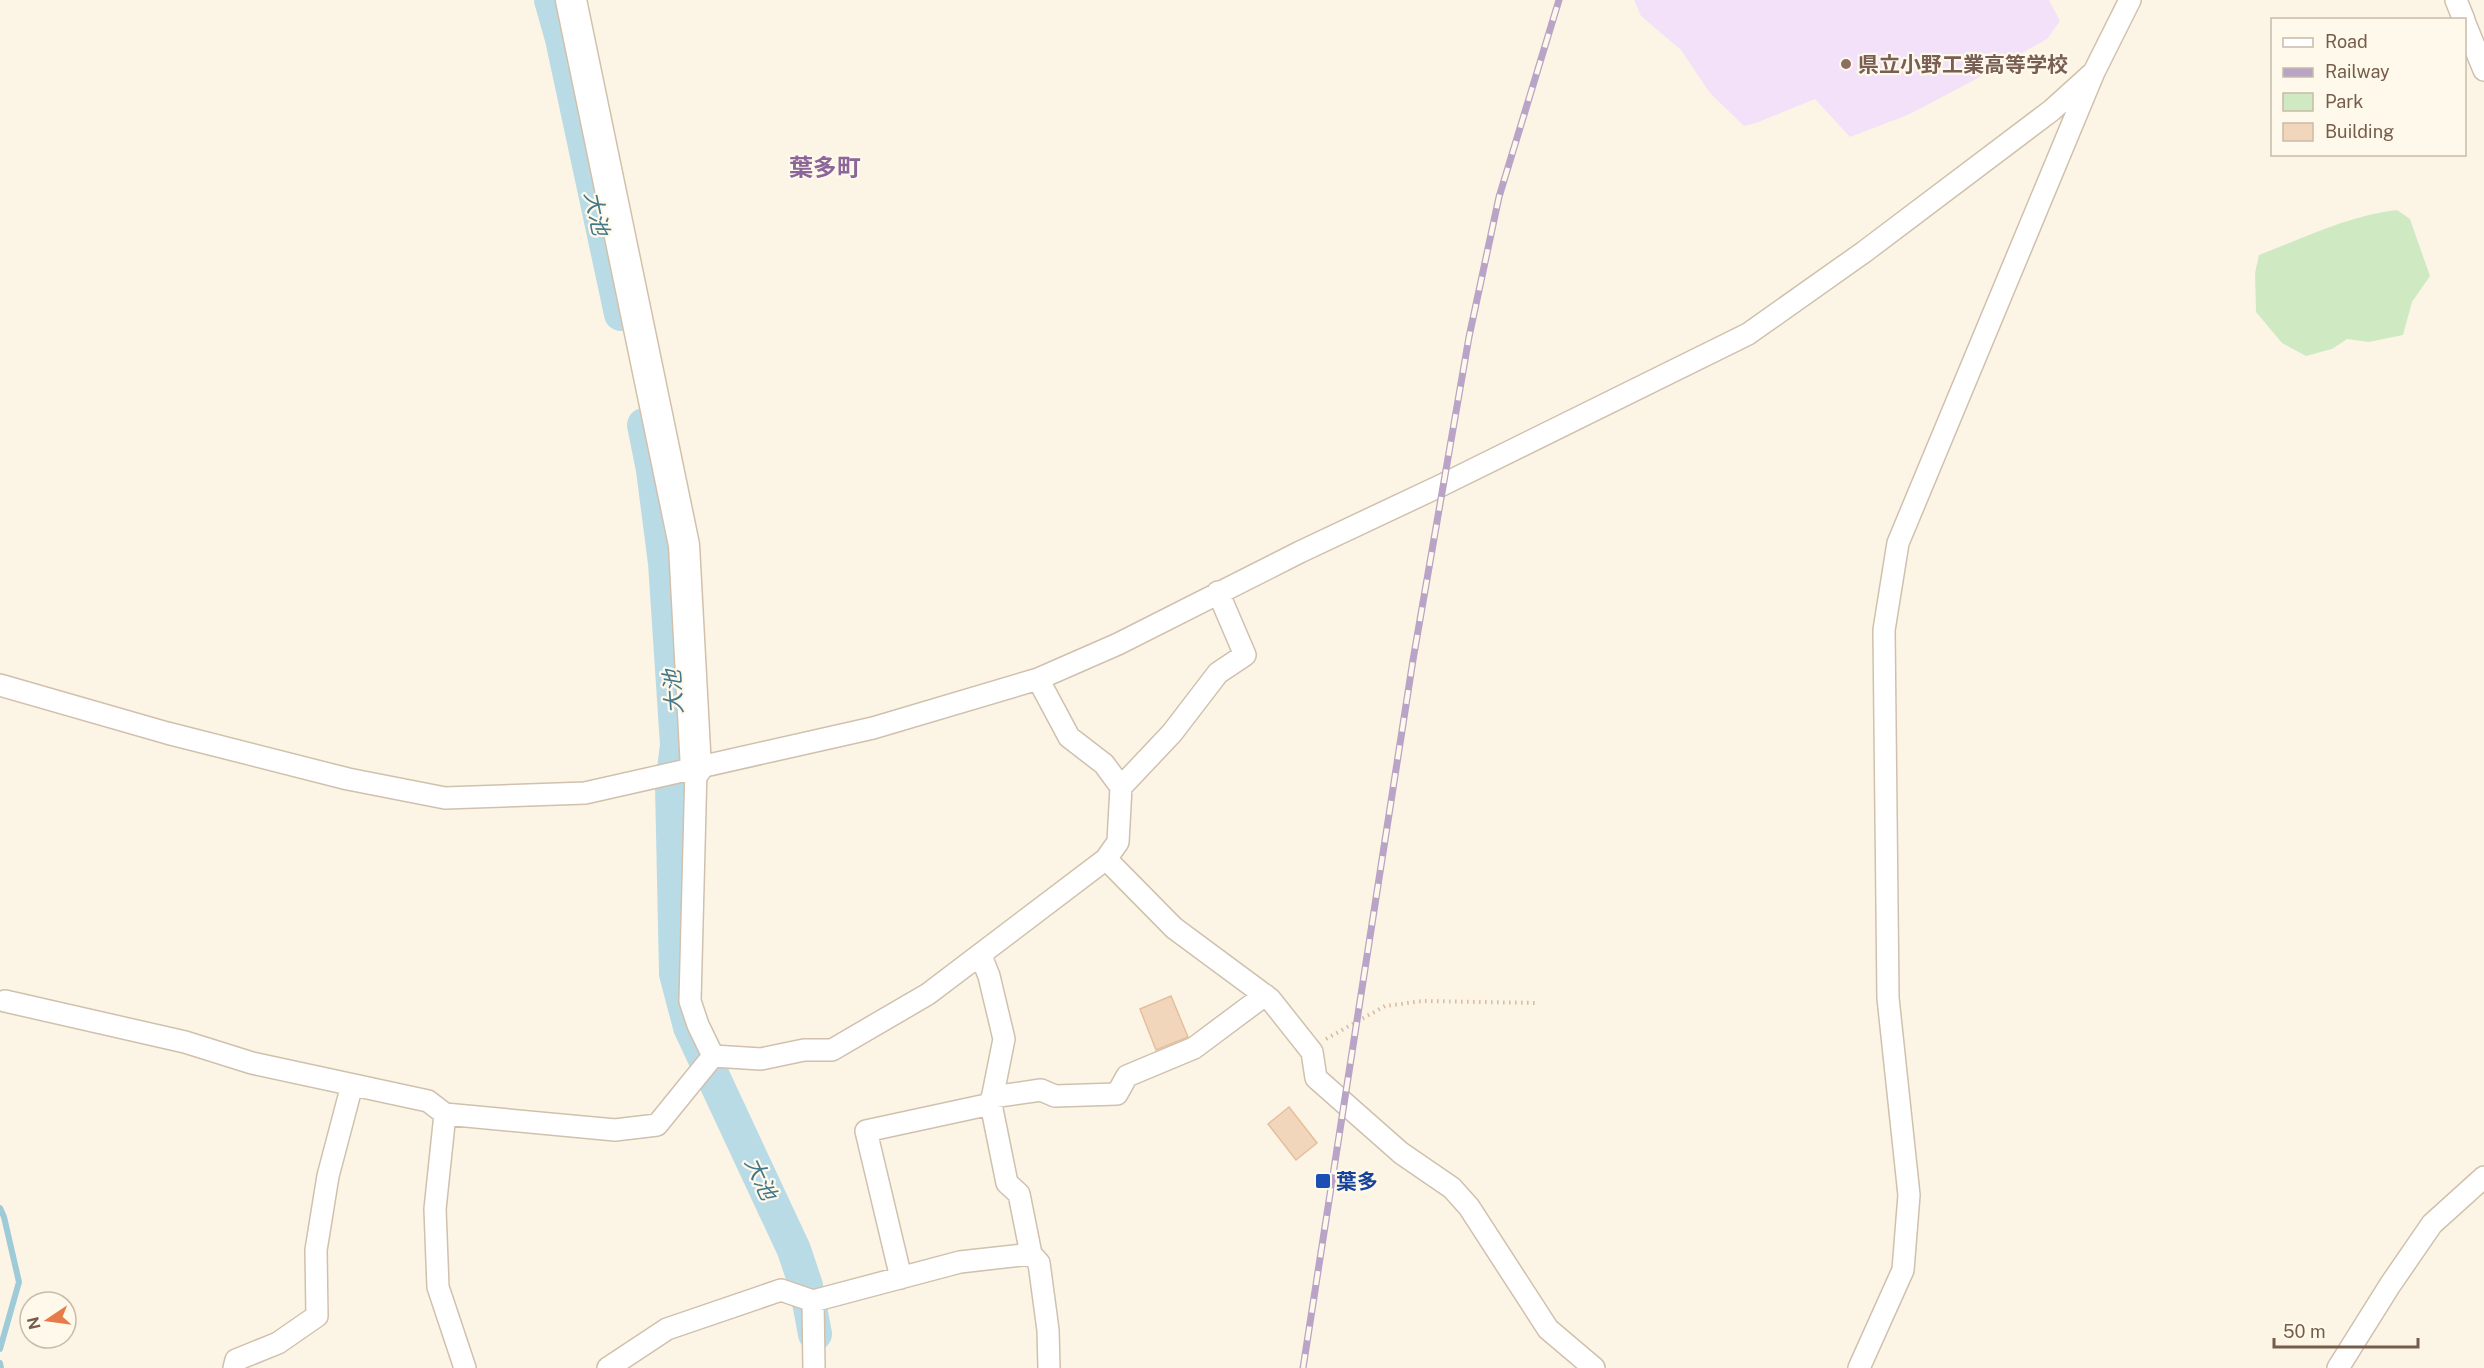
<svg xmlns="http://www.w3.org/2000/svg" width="2484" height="1368" viewBox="0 0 2484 1368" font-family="'Public Sans','Noto Sans JP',sans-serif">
	<rect width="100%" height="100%" fill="#fcf5e5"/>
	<!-- education -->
	<path fill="#f2e1f9" d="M1634,0H2049L2060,21L2047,39L1978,78L1910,114L1850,137L1815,99L1756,123L1744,126L1710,93L1681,50L1641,16Z"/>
	<!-- green -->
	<path fill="#cfeac3" d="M2397,210L2410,219L2430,276L2412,302L2403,335L2369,342L2347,339L2332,349L2306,356L2282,343L2256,312L2255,273L2259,255C2304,238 2350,215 2397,210Z"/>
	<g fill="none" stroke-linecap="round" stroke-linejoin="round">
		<!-- stream -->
		<path stroke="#9fcad8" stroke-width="6" d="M0,1208L4,1217L19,1282L0,1349
			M0,1363L1,1368"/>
		<!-- river -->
		<path stroke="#b9dbe6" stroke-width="34" d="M551,0L562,39L621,314
			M644,425L653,470L665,563L677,745L672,786L676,974L690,1027L794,1250L806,1286L815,1334"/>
	</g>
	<!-- building -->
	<path fill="#f2d6bc" stroke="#e5be9c" stroke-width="1.5" d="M1171,996L1188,1037L1156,1050L1140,1009Z
		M1289,1107L1317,1143L1296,1160L1268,1124Z"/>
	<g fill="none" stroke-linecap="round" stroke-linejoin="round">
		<!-- street casing -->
		<g stroke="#d0c0ae" stroke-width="24">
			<path id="street" d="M2456,0L2464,20
				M2464,21L2484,70
				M0,685L167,733L348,779L445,798L585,793L873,728L1038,679L1118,644L1300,552L1442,485L1748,334L1864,252L2052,110L2094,72
				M696,769L690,1001L698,1025L713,1056
				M1121,787L1172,733L1218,673L1245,655L1218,592
				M1106,859L1174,928L1270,999L1312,1052L1316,1078L1401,1153L1452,1188L1469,1207L1548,1329L1594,1368
				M981,956L989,976L1004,1039L991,1104L1007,1183L1019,1194L1031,1254L1039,1263L1048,1330L1049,1368
				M5,1001L185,1042L252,1063L428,1101L445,1114L615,1130L657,1125L713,1056L761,1059L804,1050H832L928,994L1106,859L1118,842L1121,787L1104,764L1069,737L1038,679
				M992,1097L1041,1090L1055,1096L1117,1094L1127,1076L1194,1048L1265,995
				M445,1114L435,1209L438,1287L465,1368
				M901,1278L866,1131L991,1104
				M813,1301L960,1262L1031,1254
				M234,1368L236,1360L278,1343L317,1316L316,1250L328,1176L352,1085
				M608,1368L667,1329L781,1290L813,1301L814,1368
				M1859,1368L1903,1270L1909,1195L1888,998L1884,630L1898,543L2094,72L2130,0
				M2338,1368L2390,1285L2432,1224L2484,1177"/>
		</g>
		<!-- secondary casing -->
		<g stroke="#d3c0ab" stroke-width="33">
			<path id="secondary" d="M571,0L684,545L696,769"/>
		</g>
		<!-- path -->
		<path stroke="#d7ba9f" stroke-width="4" stroke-dasharray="1.5 4.5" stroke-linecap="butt" d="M1326,1039L1385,1006L1423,1001L1538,1003"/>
		<!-- street -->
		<use href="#street" stroke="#fff" stroke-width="21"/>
		<!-- secondary -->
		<use href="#secondary" stroke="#fff" stroke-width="30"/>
		<!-- rail casing -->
		<g stroke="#b9a3c6" stroke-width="7">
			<path id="rail" d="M1303,1368L1413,660L1469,337L1499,197L1559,0"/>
		</g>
		<!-- rail -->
		<use href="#rail" stroke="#fff9eb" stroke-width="4.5" stroke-dasharray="14" stroke-linecap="butt"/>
	</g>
	<!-- markers -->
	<circle fill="#8d6e63" stroke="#fff9eb" stroke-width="2" cx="1846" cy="64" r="6"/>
	<rect fill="#1a4fb4" stroke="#fff9eb" stroke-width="2" x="1315" y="1173" width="16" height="16" rx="3"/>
	<g text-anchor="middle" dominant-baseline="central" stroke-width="4.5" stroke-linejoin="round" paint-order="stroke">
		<!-- education labels -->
		<g font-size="21" font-weight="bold" fill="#785e54" stroke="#fff9eb" text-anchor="start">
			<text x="1858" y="64">県立小野工業高等学校</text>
		</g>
		<!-- transit labels -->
		<g font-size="21" font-weight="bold" fill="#164399" stroke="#fff9eb" text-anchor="start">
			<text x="1336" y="1181">葉多</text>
		</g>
		<!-- water labels -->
		<g font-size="22" font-style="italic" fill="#437789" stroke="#fff9eb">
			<text transform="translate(597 213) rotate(78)">大池</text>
			<text transform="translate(673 692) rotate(-94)">大池</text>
			<text transform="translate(761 1178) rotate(65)">大池</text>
		</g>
		<!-- quarter labels -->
		<g font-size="24" font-weight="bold" fill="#8c6599" stroke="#fff9eb">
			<text x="825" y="167">葉多町</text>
		</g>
	</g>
	<!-- legend -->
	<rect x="2271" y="18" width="195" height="138" fill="#fff9eb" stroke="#c8bbab" stroke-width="1.5"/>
	<rect x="2283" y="38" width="30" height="9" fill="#ffffff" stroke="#c8bbab" stroke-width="1.5"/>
	<text x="2325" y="48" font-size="18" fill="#755d4a">Road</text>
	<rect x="2283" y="68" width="30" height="9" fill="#b9a3c6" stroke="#c8bbab" stroke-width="1.5"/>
	<text x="2325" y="78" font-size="18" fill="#755d4a">Railway</text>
	<rect x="2283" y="93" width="30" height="18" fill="#cfeac3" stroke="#c8bbab" stroke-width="1.5"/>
	<text x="2325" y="108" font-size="18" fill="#755d4a">Park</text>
	<rect x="2283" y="123" width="30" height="18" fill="#f2d6bc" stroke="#c8bbab" stroke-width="1.5"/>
	<text x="2325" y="138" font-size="18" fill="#755d4a">Building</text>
	<!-- north arrow -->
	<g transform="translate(48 1320) rotate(257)"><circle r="28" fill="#fff9eb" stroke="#c8bbab" stroke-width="1.5"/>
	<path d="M0-4.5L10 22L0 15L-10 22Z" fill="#e77b49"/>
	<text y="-9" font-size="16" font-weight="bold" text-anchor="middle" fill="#755d4a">N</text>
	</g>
	<!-- scale -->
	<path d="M2274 1338v9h144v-9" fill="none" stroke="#755d4a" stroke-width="3"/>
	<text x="2283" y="1338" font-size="18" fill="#755d4a" stroke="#fff9eb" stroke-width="4.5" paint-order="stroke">50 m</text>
</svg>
